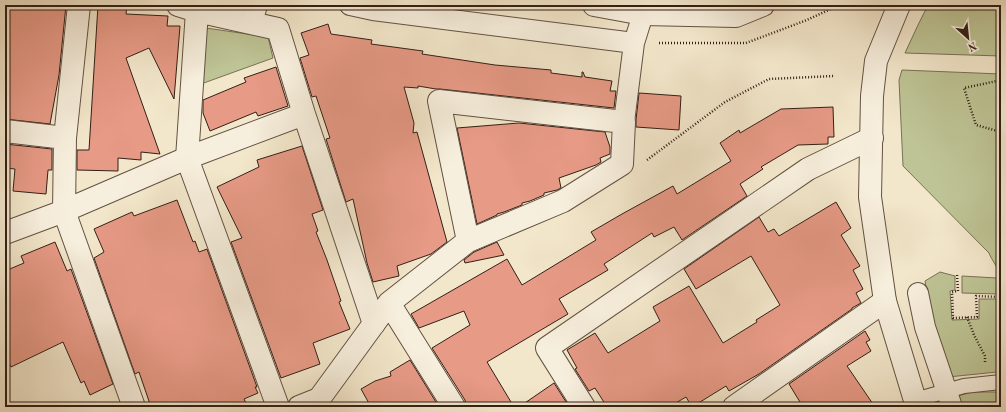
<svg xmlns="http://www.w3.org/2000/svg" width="1006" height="412" viewBox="0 0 1006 412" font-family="'Old Standard TT',serif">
	<rect width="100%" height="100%" fill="#f3e7cb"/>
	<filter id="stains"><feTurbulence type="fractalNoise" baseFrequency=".005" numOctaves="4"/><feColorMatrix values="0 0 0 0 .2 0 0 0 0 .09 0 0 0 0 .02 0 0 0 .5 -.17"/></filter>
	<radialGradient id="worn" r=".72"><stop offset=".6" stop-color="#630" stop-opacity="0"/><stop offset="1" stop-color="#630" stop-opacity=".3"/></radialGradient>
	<!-- green -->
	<path fill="#bec495" stroke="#787256" d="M928,5H1001V56L905,53L918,25Z
		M206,28L268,37L273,58L201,84Z
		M902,70L1001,74V289L999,290V294L962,293V276L997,278L999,274C997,265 992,261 989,253L903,166L899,80Z
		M940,272L955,276V290L950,291L952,320L979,319V299H1000L997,372L948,377L932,326L925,281Z
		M972,392H1001V407H958L954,397Z"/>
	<!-- building -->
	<path fill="#e79a86" stroke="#331f16" d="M5,5L34,6V5H66L59,75L50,124L5,119Z
		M98,5H127L126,14L168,16L167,26H180L174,99L149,48L126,58L160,154L141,152V160L118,158V171L77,170V150H89Z
		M328,24L331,34L372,40L371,44L423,51L422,54L495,65L551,70V73L582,77V72H583L585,77L612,81L610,91H616L614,108L440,89H436L418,86V88L404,87L414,123L413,133L417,132L447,242L431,254L397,266L399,276L373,282L367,263L353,199L346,202L326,139L330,138L316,96L312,97L300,58L309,55L301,33Z
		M276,67L288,106L258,116L256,112L210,131L203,113V100L246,82L244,78Z
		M639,93L681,96L679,130L636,127V120Z
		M833,107L834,137H828V144L798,145L761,167L763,169L740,184L747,196L682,240L674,227L654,237L652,233L604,264L608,270L559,299L568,314L487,362L514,407H466L465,400L432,348L470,325L464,311L419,328L411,314L507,259L522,285L596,240L591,232L622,214L673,186L677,194L731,161L720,143L739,130L740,133L781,109Z
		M519,123L605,132L610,147V154L600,158L601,162L596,165L559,178L561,188L557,190L544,193V195L530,201L522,203V205L504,212L497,214V215L477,224L457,128Z
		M5,144L52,149V170H48L46,194L13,191L15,169L5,168Z
		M302,146L323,210L312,214L318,231L316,232L327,260L341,301L339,302L350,329L313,343L320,364L281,378L231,242L242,238L217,187L259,167L257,160Z
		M177,200L193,242L195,241L199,252L207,249L257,387H255L258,393L244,399L248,407H151L139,372L135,374L94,258L104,252L94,229L132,212L134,216Z
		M836,202L851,228L841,235L860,266L853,270L863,289L856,293L861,303L852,308V309L759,374L729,391L726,386L692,407L686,397L669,407H607L595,388L589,391L575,369L577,368L567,350L595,333L608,353L660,321L653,307L689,286L723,343L757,322L756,320L780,305L751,256L696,289L684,269L759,217L768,232L774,229L779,236Z
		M55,242L67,271L71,269L113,384L90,395L84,381L81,383L63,342L11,367L5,355V271L24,263L21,256Z
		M497,242L504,255L465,263L464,260L474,252Z
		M865,331L870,340L866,342L871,351L847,366L875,407H803L789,384Z
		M410,360L439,407H371L361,389L375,381L391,376L390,372Z
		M554,383L568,405L564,407H519Z"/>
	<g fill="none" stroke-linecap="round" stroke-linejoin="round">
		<!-- service casing -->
		<g stroke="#635143" stroke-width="16">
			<path id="service" d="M915,400L964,386L1001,382"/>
		</g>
		<!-- pedestrian casing -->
		<g stroke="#635143" stroke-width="22">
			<path id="pedestrian" d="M350,5L373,10L634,43
				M252,23L257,5
				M624,122L634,43L643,14
				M918,293L925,327L952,407"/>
		</g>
		<!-- minor casing -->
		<g stroke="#635143" stroke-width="24">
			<path id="minor" d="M79,5L65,138L64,211L134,407
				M178,5L197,11L278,29L304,114L374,324
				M197,11L187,158L278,407
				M5,131L65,138
				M5,233L64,211L187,158L304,114
				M389,303L454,407
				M299,407L319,399L389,303L468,241L563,201L622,164L624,122L439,101L468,241
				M584,407L547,348L808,169L872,138
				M734,407L885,301"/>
		</g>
		<!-- tertiary casing -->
		<g stroke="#635143" stroke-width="24">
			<path id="tertiary" d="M594,5L643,14L736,16L763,5
				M899,5L876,61L872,96L870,197L885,301L917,407"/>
		</g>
		<!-- path -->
		<path stroke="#331f16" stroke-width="2.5" stroke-dasharray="1 2" stroke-linecap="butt" d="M659,43H746L807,20L839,5
			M1001,65L997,81L964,88L976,125L1001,132
			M647,160L725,102L769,79L834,76
			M957,275L958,291L952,292L953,318L977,317L976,296L1000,297
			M967,317L974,335L985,356V363"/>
		<!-- service -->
		<use href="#service" stroke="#f7efdd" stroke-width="14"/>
		<!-- pedestrian -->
		<use href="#pedestrian" stroke="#f7efdd" stroke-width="20"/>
		<!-- minor -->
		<use href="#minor" stroke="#f7efdd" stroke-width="22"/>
		<!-- tertiary -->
		<use href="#tertiary" stroke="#f7efdd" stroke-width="22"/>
	</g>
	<!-- margin -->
	<rect width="1006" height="412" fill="none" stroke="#f3e7cb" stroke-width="20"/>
	<rect x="6" y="6" width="994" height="400" fill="none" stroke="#331f16" stroke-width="2"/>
	<rect x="10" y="10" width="986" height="392" fill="none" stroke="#331f16"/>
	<!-- north arrow -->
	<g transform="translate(968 38) rotate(153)" stroke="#f7efdd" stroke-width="3" paint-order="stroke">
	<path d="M0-3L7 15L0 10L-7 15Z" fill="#331f16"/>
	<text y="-6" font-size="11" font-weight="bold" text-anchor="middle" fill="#331f16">N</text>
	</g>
	<rect width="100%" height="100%" filter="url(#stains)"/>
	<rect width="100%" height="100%" fill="url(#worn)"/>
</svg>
